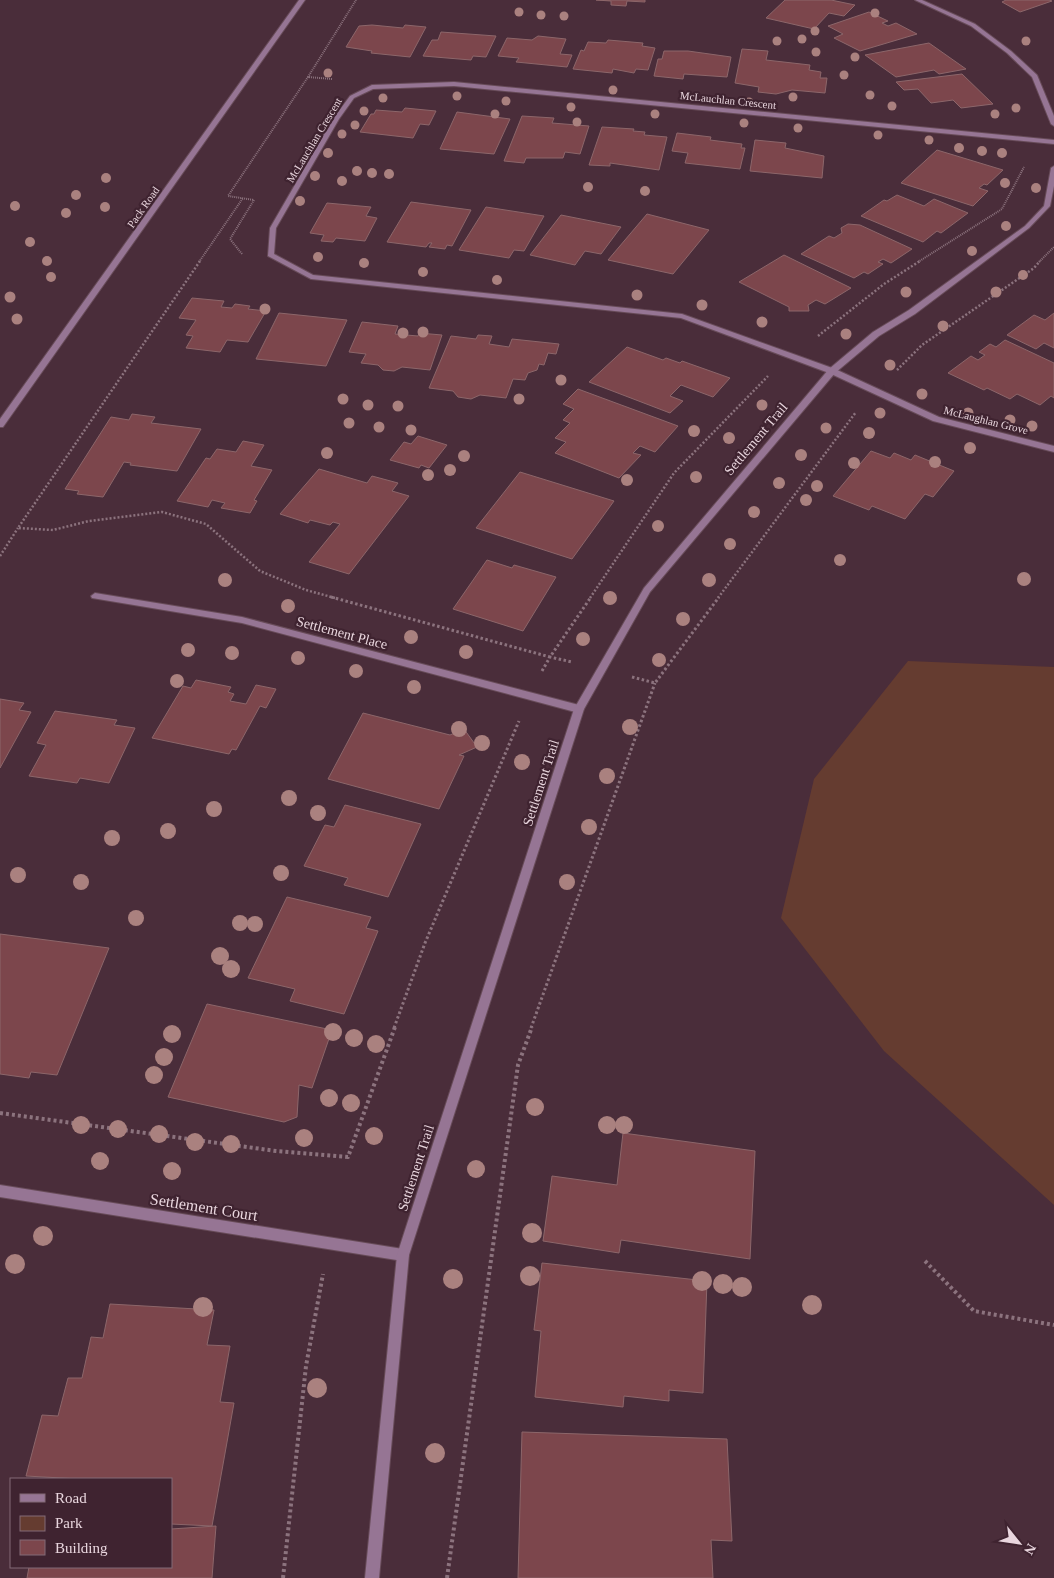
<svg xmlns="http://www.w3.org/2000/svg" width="1054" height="1578" viewBox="0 0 1054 1578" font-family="'Times New Roman',serif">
	<rect width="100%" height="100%" fill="#4a2d3a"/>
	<!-- green -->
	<path fill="#653c30" d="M908,661L1054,667V1205L884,1051L781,918L814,779Z"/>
	<!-- building -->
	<path fill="#7c464c" stroke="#8c666a" d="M596,0H645V2L627,1L626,6L611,5V1Z
		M785,0H831L855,5L844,16L829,13L814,29L766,18Z
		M1006,0H1049L1052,1L1020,12L1002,2Z
		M869,12L888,21L882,23L888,26L896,23L917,34L860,51L834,38L843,34L828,26Z
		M372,25L403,28L405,25L426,27L410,57L371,53L372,51L346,47L359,26Z
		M441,32L496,36L486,57L473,56L471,60L423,56L432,40H438Z
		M538,36L566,39L560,54L572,55L567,67L516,62L519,58L498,56L507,38L532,40Z
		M608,40L643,43L642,46L655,48L648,70L636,69L634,73L613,69L612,73L573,69L581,50L584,51L588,42L606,43Z
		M929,43L966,69L939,74L934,70L896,77L865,55Z
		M742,49L768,51L766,60L810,65L809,70L821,72L820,78H827L825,93L792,90L776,94L758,92L759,87L735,83Z
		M664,51H688L731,57L727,77L684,74L683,79L654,76L658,59H662Z
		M962,74L993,104L961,108L953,100L931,103L918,89L904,90L896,82Z
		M405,108L436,111L429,125L420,124L413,138L360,132L371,114H374L376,110L402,112Z
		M457,112L510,119L494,154L440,149Z
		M522,116L554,118L552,123L589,126L580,154L565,152L563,158H526L524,163L504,161Z
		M602,127L634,129L633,131L645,132L644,135L667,137L659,170L610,163V166L589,165Z
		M677,133L711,137L710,140L742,144L741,148H745L740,169L685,163L688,153L672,151Z
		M755,140L786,143L785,148L824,156L822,178L750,171Z
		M937,150L1003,170L987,185L984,184L979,188L988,191L973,206L901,183Z
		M897,195L924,206L934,199L968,213L941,233L937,231L923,242L861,216L884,200L887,201Z
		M411,202L471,210L452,246L447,245L445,249L429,247L432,243H429L426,247L387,242Z
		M327,203L371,207L366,216L377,218L365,241L336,238L333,242L321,241L324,235L310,233Z
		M486,207L544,216L524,251L514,250L509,258L459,250Z
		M647,214L709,230L673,274L608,260Z
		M561,215L621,227L601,254L585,251L575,265L530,255Z
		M848,224L860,225L912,249L891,263L883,259L878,262L883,264L868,274L864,272L854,278L801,254L829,236L834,238L842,233L841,228Z
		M784,255L851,288L825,304L816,300L808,305L809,311H789V307L739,282Z
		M192,298L224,301L221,307L232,308L235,304L250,306L248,309L266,311L248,342L227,340L220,352L186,348L193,336L186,335L196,320L179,318Z
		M279,313L347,320L326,366L256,359Z
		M1054,313V348L1044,343L1036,349L1007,335L1034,315L1045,320Z
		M362,322L398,326L395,334L418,336L419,333L442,335L430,370L402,367L394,371L383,370L378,365L361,363L366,354L349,352Z
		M478,335L492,336L489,344L509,347L512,339L559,344L556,354L548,353L544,365L539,364L537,370L528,373L525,380L513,379L506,398L480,395L471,399L458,397L453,391L429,388L451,336L476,339Z
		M1005,340L1054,363V398L1051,396L1040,405L1017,394L1010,399L987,388L984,390L948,373L971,356L978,360L985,355L979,352L990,344L996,347Z
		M627,347L663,360L666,358L680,363L682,361L730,378L713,397L681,385L670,396L683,401L670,413L589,382Z
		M578,389L678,426L655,452L640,446L633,453L641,455L619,478L555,453L566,442L555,438L570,423L563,420L574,409L563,404Z
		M132,414L155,417L151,423L201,429L177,471L130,465L131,463L124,462L103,497L77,494L79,491L65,489L111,417L129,420Z
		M418,436L447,445L429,468L421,465L419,468L390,460L404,442L411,444Z
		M243,441L264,445L251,466L272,470L254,500L257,501L250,513L221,508L225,503L212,500L208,507L177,501L206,458L210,459L217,449L236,452Z
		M871,451L890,458L894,453L911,460L915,455L954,471L933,497L925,494L905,519L872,506L869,510L833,496Z
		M319,469L367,483L372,476L398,483L392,491L409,496L349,574L309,562L340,524L333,522L330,525L310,520L308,523L280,514Z
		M520,472L614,501L572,559L476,528Z
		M487,560L512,568L514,565L556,577L523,631L453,609Z
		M196,680L231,687L228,692L234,694L230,701L246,704L256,685L276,689L266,708L260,706L236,750L232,749L229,754L152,738L183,686L191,688Z
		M0,699L24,703L19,710L31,712L0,768Z
		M55,711L117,720L114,725L135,728L109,783L80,778L77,783L29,776L46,745L37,743Z
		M363,713L450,735L464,729L477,747L459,755L464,756L439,809L328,779Z
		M345,805L421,824L388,897L344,885L348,878L304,866L325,825L334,827Z
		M287,897L371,917L366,928L378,931L344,1014L290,1001L295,989L248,978Z
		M0,934L109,948L57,1075L31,1072L29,1078L0,1074Z
		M207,1004L332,1030L312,1088L299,1085L297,1117L284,1122L168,1097Z
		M623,1133L755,1151L750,1259L621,1240L619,1253L543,1241L552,1176L617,1185Z
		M542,1263L707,1281L703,1393L669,1390V1401L624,1396L623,1407L535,1397L541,1331L534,1330Z
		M110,1304L214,1310L207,1345L230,1346L220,1402L234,1403L212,1526L171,1524V1479H80L26,1476L42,1415L58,1416L68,1378H82L91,1337L103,1338Z
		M522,1432L727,1439L732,1541L711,1540L713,1578H518Z
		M216,1526L212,1578H27L29,1567H171V1529Z"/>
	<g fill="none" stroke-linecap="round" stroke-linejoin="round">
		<!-- minor casing -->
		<g stroke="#674b58" stroke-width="2">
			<path id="minor" d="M454,82L1054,140V144L454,86L373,89L354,98L339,119L276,228L274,254L313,275L682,314L835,369L939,417L1054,446V452L933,421L829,373L681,318L311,279L268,256L270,228L333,119L350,96L372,85Z
				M95,593L242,617L579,705L584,709L579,713L242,623L92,598L91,596Z
				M0,1185L403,1249L407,1251L409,1255L407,1259L403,1261L0,1197Z"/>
		</g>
		<!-- tertiary casing -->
		<g stroke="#674b58" stroke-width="2">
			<path id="tertiary" d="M299,0H305L3,427H0V419Z
				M915,0H922L975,24L1011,51L1037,75L1054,116V126L1051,124L1032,77L1007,53L971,26Z
				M1054,166V186L1050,206L1029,228L915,314L879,336L835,373L650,592L584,709L409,1255L379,1578H365L397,1255L574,709L644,588L829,369L873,332L909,310L1025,226L1044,206L1051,168Z"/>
		</g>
		<!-- path-far3 -->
		<path stroke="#8c737e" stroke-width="2" stroke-dasharray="1 1" stroke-linecap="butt" d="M332,79L308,77L356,0
			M242,254L230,239L254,200L228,196L308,77
			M199,262L243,198
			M918,262L1002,209L1024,167
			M1039,262L1054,247"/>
		<!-- path-far2 -->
		<path stroke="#8c737e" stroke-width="2.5" stroke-dasharray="2 2" stroke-linecap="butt" d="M200,261L18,528L53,530L89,521L162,512L206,524L260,571L306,590L335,598
			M818,336L884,284L920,261
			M897,370L922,345L1034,268L1040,261
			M0,556L18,528
			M590,598L674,473L768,376
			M718,598L856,412"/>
		<!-- path-far1 -->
		<path stroke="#8c737e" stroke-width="3" stroke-dasharray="2.5 2.5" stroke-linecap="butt" d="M331,597L550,657L591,597
			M542,671L550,657L572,662
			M632,677L655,683L719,597
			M394,1028L425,943L519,721
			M531,1028L655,683"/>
		<!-- path -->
		<path stroke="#8c737e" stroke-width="4" stroke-dasharray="3 3" stroke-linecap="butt" d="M0,1113L276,1151L348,1157L395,1027
			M925,1261L974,1311L1054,1325
			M283,1578L306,1366L323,1274
			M447,1578L518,1065L532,1027"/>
		<!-- minor -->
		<use href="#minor" fill="#967594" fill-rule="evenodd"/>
		<!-- tertiary -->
		<use href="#tertiary" fill="#967594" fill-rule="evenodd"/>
	</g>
	<!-- trees -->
	<g fill="#aa817f">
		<circle cx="519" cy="12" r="4.5"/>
		<circle cx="875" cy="13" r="4.5"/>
		<circle cx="541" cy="15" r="4.5"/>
		<circle cx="564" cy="16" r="4.5"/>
		<circle cx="815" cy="31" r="4.5"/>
		<circle cx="802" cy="39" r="4.5"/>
		<circle cx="777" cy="41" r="4.5"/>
		<circle cx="1026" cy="41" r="4.5"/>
		<circle cx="816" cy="52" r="4.5"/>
		<circle cx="855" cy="57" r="4.5"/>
		<circle cx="328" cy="73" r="4.5"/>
		<circle cx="844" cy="75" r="4.5"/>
		<circle cx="613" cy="90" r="4.5"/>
		<circle cx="870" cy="95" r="4.5"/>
		<circle cx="457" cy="96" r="4.5"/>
		<circle cx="793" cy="97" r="4.5"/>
		<circle cx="383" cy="98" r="4.5"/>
		<circle cx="506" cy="101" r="4.5"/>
		<circle cx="749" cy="102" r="4.5"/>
		<circle cx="892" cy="106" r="4.5"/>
		<circle cx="571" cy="107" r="4.5"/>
		<circle cx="1016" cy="108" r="4.5"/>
		<circle cx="364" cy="111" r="4.5"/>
		<circle cx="495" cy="114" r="4.5"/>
		<circle cx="655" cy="114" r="4.5"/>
		<circle cx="995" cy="114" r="4.5"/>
		<circle cx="577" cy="122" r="4.5"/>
		<circle cx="744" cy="123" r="4.5"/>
		<circle cx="355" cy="125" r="4.5"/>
		<circle cx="798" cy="128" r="4.5"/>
		<circle cx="342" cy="134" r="4.5"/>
		<circle cx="878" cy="135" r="4.5"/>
		<circle cx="929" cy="140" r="4.5"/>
		<circle cx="959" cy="148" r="5"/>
		<circle cx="982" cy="151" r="5"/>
		<circle cx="328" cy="153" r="5"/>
		<circle cx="1002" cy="153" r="5"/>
		<circle cx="357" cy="171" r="5"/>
		<circle cx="372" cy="173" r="5"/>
		<circle cx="389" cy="174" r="5"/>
		<circle cx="315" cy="176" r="5"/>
		<circle cx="106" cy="178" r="5"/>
		<circle cx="342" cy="181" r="5"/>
		<circle cx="1005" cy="183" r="5"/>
		<circle cx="588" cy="187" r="5"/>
		<circle cx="1036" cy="188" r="5"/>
		<circle cx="645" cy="191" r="5"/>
		<circle cx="76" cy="195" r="5"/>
		<circle cx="300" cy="201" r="5"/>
		<circle cx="15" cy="206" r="5"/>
		<circle cx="105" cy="207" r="5"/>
		<circle cx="66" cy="213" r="5"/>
		<circle cx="1006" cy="226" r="5"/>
		<circle cx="30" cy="242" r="5"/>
		<circle cx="972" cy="251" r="5"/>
		<circle cx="318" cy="257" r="5"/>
		<circle cx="47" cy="261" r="5"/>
		<circle cx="364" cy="263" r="5"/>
		<circle cx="423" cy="272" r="5"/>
		<circle cx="1023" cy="275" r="5"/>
		<circle cx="51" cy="277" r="5"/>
		<circle cx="497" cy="280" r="5"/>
		<circle cx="906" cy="292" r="5.5"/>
		<circle cx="996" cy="292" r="5.5"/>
		<circle cx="637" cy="295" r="5.5"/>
		<circle cx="10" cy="297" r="5.5"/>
		<circle cx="702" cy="305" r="5.5"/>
		<circle cx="265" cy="309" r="5.5"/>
		<circle cx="17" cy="319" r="5.5"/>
		<circle cx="762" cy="322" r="5.5"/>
		<circle cx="943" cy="326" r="5.5"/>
		<circle cx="423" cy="332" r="5.5"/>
		<circle cx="403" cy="333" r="5.5"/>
		<circle cx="846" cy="334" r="5.5"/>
		<circle cx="890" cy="365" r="5.5"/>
		<circle cx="561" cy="380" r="5.5"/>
		<circle cx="922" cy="394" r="5.5"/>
		<circle cx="343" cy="399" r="5.5"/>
		<circle cx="519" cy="399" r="5.5"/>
		<circle cx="368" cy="405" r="5.5"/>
		<circle cx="762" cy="405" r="5.5"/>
		<circle cx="398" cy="406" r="5.5"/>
		<circle cx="880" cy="413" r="5.5"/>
		<circle cx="968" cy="413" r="5.5"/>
		<circle cx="1010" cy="420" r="5.5"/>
		<circle cx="349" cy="423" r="5.5"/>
		<circle cx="1032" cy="426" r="5.5"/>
		<circle cx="379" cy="427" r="5.5"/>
		<circle cx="826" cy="428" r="5.5"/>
		<circle cx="411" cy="430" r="5.5"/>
		<circle cx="694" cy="431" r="6"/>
		<circle cx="869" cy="433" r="6"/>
		<circle cx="729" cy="438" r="6"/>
		<circle cx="970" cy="448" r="6"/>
		<circle cx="327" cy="453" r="6"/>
		<circle cx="801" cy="455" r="6"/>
		<circle cx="464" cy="456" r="6"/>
		<circle cx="935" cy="462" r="6"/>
		<circle cx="854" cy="463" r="6"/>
		<circle cx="450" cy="470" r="6"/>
		<circle cx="428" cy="475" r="6"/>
		<circle cx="696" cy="477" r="6"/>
		<circle cx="627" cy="480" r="6"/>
		<circle cx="779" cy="483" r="6"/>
		<circle cx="817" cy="486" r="6"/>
		<circle cx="806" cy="500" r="6"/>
		<circle cx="754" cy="512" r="6"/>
		<circle cx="658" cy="526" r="6"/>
		<circle cx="730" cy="544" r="6"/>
		<circle cx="840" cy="560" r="6"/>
		<circle cx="1024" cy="579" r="7"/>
		<circle cx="225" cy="580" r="7"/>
		<circle cx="709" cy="580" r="7"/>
		<circle cx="610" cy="598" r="7"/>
		<circle cx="288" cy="606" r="7"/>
		<circle cx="683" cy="619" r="7"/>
		<circle cx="411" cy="637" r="7"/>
		<circle cx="583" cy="639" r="7"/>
		<circle cx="188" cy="650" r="7"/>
		<circle cx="466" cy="652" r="7"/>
		<circle cx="232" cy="653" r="7"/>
		<circle cx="298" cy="658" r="7"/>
		<circle cx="659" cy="660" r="7"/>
		<circle cx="356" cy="671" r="7"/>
		<circle cx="177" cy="681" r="7"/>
		<circle cx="414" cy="687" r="7"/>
		<circle cx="630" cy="727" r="8"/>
		<circle cx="459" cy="729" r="8"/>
		<circle cx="482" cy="743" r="8"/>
		<circle cx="522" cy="762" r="8"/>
		<circle cx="607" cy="776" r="8"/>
		<circle cx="289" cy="798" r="8"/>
		<circle cx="214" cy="809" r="8"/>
		<circle cx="318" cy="813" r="8"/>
		<circle cx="589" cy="827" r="8"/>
		<circle cx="168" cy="831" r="8"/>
		<circle cx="112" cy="838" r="8"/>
		<circle cx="281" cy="873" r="8"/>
		<circle cx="18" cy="875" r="8"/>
		<circle cx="81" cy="882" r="8"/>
		<circle cx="567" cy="882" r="8"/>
		<circle cx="136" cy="918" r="8"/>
		<circle cx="240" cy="923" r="8"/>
		<circle cx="255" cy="924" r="8"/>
		<circle cx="220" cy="956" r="9"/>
		<circle cx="231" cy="969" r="9"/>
		<circle cx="333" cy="1032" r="9"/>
		<circle cx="172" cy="1034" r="9"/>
		<circle cx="354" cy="1038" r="9"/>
		<circle cx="376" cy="1044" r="9"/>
		<circle cx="164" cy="1057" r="9"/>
		<circle cx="154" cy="1075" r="9"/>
		<circle cx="329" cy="1098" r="9"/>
		<circle cx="351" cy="1103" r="9"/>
		<circle cx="535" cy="1107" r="9"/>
		<circle cx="81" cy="1125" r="9"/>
		<circle cx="607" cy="1125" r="9"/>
		<circle cx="624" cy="1125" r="9"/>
		<circle cx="118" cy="1129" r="9"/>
		<circle cx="159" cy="1134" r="9"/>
		<circle cx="374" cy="1136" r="9"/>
		<circle cx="304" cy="1138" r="9"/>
		<circle cx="195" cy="1142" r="9"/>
		<circle cx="231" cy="1144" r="9"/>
		<circle cx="100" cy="1161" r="9"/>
		<circle cx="476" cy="1169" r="9"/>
		<circle cx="172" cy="1171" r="9"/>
		<circle cx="532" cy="1233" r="10"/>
		<circle cx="43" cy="1236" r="10"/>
		<circle cx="15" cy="1264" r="10"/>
		<circle cx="530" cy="1276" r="10"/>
		<circle cx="453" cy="1279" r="10"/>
		<circle cx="702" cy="1281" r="10"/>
		<circle cx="723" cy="1284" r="10"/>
		<circle cx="742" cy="1287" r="10"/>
		<circle cx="812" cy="1305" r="10"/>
		<circle cx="203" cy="1307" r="10"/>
		<circle cx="317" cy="1388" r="10"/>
		<circle cx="435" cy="1453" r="10"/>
	</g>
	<g text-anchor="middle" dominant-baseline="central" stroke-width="4.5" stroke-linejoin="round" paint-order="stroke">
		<!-- far-street labels -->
		<g font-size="11" fill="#e9d6de" stroke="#3f2330">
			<text transform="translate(728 100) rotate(6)">McLauchlan Crescent</text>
			<text transform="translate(314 140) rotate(-59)">McLauchlan Crescent</text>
			<text transform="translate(143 207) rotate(-55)">Pack Road</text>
			<text transform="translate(986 420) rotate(14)">McLaughlan Grove</text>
		</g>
		<!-- street labels -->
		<g font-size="14" fill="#e9d6de" stroke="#3f2330">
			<text transform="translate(756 439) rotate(-50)">Settlement Trail</text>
			<text transform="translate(342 633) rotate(15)">Settlement Place</text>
			<text transform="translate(541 783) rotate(-72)">Settlement Trail</text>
			<text transform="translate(416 1168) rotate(-72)">Settlement Trail</text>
		</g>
		<!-- near-street labels -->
		<g font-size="16" fill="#e9d6de" stroke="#3f2330">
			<text transform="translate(204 1207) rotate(9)">Settlement Court</text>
		</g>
	</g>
	<!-- legend -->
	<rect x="10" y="1478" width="162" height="90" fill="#3f2330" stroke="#836b76"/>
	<rect x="20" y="1494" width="25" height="8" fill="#967594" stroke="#836b76"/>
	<text x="55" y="1503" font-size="15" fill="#e9d6de">Road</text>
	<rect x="20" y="1516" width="25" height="15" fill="#653c30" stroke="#836b76"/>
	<text x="55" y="1528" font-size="15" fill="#e9d6de">Park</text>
	<rect x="20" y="1540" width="25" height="15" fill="#7c464c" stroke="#836b76"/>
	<text x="55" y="1553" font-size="15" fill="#e9d6de">Building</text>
	<!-- north arrow -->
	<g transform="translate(1019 1543) rotate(120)" stroke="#3f2330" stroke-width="4" paint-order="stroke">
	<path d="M0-4L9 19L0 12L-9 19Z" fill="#e9d6de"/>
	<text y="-8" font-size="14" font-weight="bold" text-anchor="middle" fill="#e9d6de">N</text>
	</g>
</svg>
